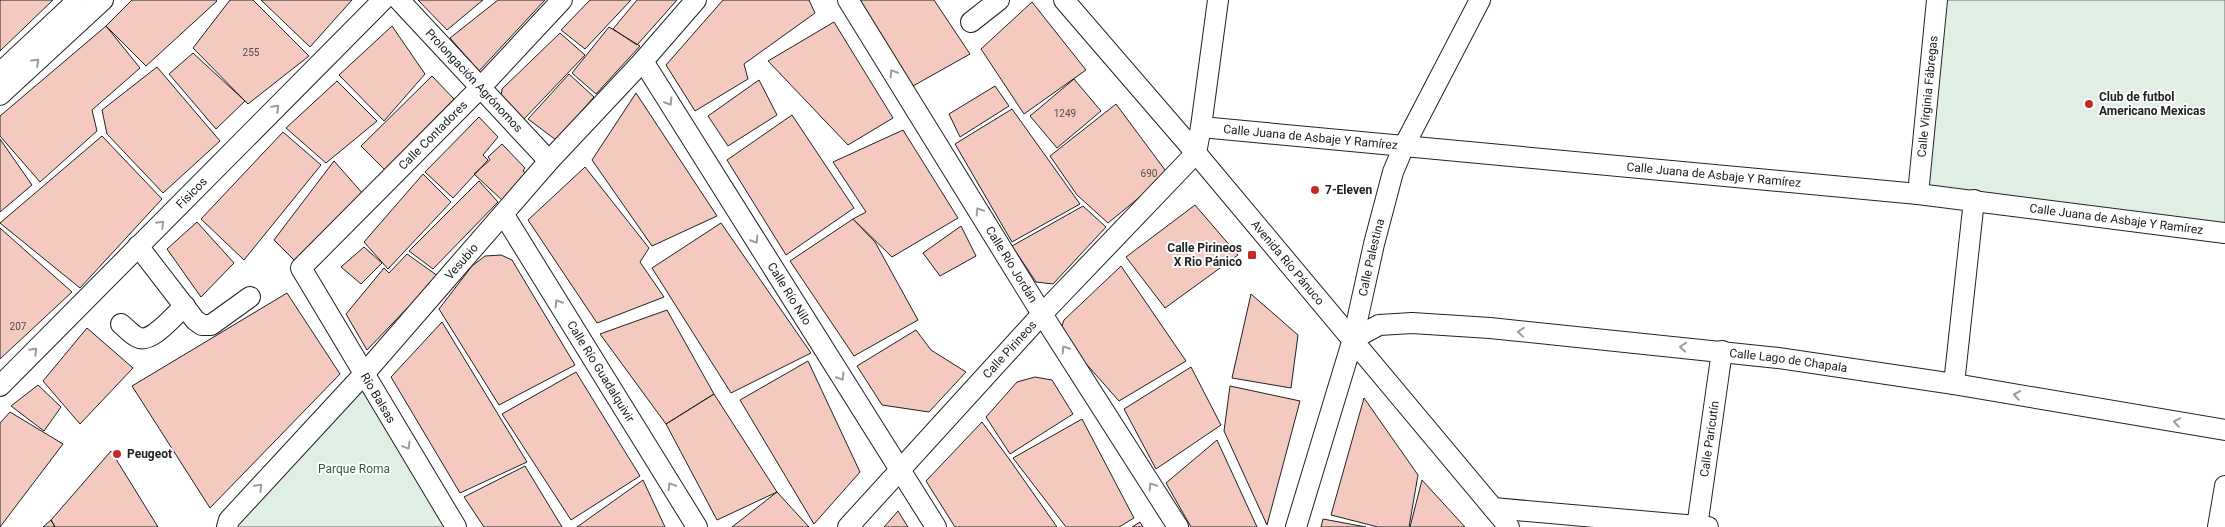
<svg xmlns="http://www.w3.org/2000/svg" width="2225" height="527" viewBox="0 0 2225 527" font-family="Roboto,sans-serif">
	<rect width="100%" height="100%" fill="#fff"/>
	<!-- green -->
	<path fill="#e0efe3" stroke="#6f6f6f" d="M1935,0H2225V233L1918,194Z
		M364,374L457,527H229Z"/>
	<!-- building -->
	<path fill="#f3c9c0" stroke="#222" d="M0,0H53L0,51Z
		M132,0H216L217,1L146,66L106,26Z
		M230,0H253L309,56L248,104L193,48Z
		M261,0H352L310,47Z
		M418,0H483L447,30Z
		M498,0H545L479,71L450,38Z
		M590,0H631L585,49L561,30Z
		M637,0H677L637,45L613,29Z
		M723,0H809L815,13L744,64L748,79L695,111L666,65Z
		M860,0H934L970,54L913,86Z
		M1032,2L1086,70L1024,114L981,49Z
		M834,22L893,118L848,145L768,61Z
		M106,26L140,68L92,110L97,131L40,182L0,136V116Z
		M392,26L425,74L384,121L339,75Z
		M609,27L640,46L596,94L572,73Z
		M560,33L585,55L524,119L505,103L501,97L502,89Z
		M193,53L245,101L216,129L169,74Z
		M157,67L220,141L163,193L107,134L102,110Z
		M569,74L594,97L556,140L528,119Z
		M432,76L454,99L385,170L361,146Z
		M1074,79L1101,111L1057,148L1030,116Z
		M759,80L777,115L728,146L708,116Z
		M337,81L377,121L326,163L286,128Z
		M995,86L1009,106L960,137L949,114Z
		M636,93L717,216L652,246L592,160Z
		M1116,104L1168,174L1108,223L1077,195L1050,156Z
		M1012,109L1080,204L1012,242L955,144Z
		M792,115L854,208L786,255L727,160Z
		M479,117L498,137L483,155L488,160L453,198L425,172Z
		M903,130L958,218L892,257L853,219L866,212L833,162Z
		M283,132L321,165L244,260L201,219Z
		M102,136L162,199L80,288L0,223Z
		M0,139L32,185L0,212Z
		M502,144L525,168L523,171L527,174L503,201L474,174L490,160L488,157Z
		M334,161L364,195L298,264L274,240Z
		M585,167L649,248L640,262L664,297L597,323L528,220Z
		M423,174L451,202L388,269L364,242Z
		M479,181L498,202L433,269L409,251Z
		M1195,205L1238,255L1165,308L1126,257Z
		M1083,206L1106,227L1053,284L1036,282L1012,246Z
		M853,219L875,242L918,320L854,356L790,261Z
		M197,222L234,263L201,297L167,249Z
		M721,223L811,353L731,393L652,268Z
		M961,226L976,256L940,276L923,253Z
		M0,228L72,292L0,359Z
		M364,247L382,263L361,284L341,267Z
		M407,254L438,276L367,350L346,314L384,268L389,273Z
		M501,255L512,260L575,365L499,405L439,309L472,266L485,256Z
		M1121,266L1186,361L1119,401L1065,340L1061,329L1064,320Z
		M287,293L340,374L210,508L132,386Z
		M1251,294L1298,335L1291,388L1232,378Z
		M667,310L714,394L666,424L600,334Z
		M442,322L527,462L460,493L391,377Z
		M87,328L133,368L80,424L43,381Z
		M916,330L931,350L966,372L929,412L882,405L857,366Z
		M808,361L860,472L814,524L740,400Z
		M1191,367L1221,425L1156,469L1124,409Z
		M576,372L640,476L571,520L502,414Z
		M1035,377L1052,380L1073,414L1010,454L986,417L1017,382Z
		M38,385L61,407L44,431L11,406Z
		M1230,386L1300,401L1267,525L1224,431Z
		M714,394L777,492L717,520L666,424Z
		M1364,398L1418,475L1409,527H1378L1331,515Z
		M10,412L63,444L0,527V423Z
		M1082,419L1134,518L1119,527H1066L1013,458Z
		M982,422L1007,456L1057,527H955L926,481Z
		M1217,440L1257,527H1191L1166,483Z
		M111,451L158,527H55L51,520Z
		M525,466L562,527H484L464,497Z
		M643,480L665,527H577Z
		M1422,480L1465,527H1410Z
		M777,492L809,527H732Z
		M898,511L908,527H884Z
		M1323,519L1366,527H1321Z
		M51,520L55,527H43Z
		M1140,522L1143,527H1132Z"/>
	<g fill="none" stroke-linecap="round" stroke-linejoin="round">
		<!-- minor casing -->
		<g stroke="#222" stroke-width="22">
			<g id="minor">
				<path id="s1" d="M399,0L549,161"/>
				<path id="s2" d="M848,0L1042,314L1178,527"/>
				<path id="s3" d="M1064,0L1196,153L1509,527"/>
				<path d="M971,22L999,0"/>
				<path id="s4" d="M643,61L936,527"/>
				<path d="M0,73L78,0"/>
				<path d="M0,95L103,0"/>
				<path id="s5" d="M1201,127L1918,194L2225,233"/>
				<path id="s6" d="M1918,194L1937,0"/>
				<path id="s7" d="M504,215L697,527"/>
				<path d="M138,246L195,320L202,325H211L250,297"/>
				<path d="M121,324C126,328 131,334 137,337C151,345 174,315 185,306"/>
				<path id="s8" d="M1353,339L1379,325L1412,323L1490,328L1778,358L1954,384L2225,430"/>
				<path d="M1954,384L1974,200"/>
				<path id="s9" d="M0,386L383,0"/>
				<path d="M1493,508L1708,527"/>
				<path id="s10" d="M227,527L229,520L364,374L549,161L643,61L696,0"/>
				<path id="s11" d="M456,527L301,268L480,88L562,0"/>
				<path id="s12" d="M848,527L1042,314L1196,153L1201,127L1218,0"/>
				<path id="s13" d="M1296,527L1353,339L1374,244L1393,172L1404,146L1480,0"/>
				<path id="s14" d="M1697,527L1722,351"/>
				<path d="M2218,527L2225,486"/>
			</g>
		</g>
		<!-- minor -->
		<use href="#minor" stroke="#fff" stroke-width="20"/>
	</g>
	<!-- one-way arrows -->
	<defs><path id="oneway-chevron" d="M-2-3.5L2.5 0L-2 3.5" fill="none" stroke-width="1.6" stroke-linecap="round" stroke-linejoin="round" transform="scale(1.25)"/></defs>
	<g stroke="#9c9c9c">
		<use href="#oneway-chevron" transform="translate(36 62) rotate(-43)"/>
		<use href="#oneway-chevron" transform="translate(893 73) rotate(-122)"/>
		<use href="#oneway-chevron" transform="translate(669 102) rotate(58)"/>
		<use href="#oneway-chevron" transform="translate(276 108) rotate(-45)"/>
		<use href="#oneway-chevron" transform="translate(979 211) rotate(-122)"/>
		<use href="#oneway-chevron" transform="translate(161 224) rotate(-45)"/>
		<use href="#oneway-chevron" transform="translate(755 240) rotate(58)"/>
		<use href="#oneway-chevron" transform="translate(558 303) rotate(-122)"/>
		<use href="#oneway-chevron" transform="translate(1521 332) rotate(-174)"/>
		<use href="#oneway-chevron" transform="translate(1683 347) rotate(-175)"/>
		<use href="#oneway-chevron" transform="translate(1065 349) rotate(-123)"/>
		<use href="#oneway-chevron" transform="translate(34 351) rotate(-45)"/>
		<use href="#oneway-chevron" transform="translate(841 377) rotate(58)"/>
		<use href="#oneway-chevron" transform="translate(2017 395) rotate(-170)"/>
		<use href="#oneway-chevron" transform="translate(2177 422) rotate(-170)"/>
		<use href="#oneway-chevron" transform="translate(407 446) rotate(59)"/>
		<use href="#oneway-chevron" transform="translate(671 486) rotate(-122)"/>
		<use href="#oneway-chevron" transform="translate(1152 486) rotate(-123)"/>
		<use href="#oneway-chevron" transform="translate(259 487) rotate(-47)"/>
	</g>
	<!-- markers -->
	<g fill="#c62828" stroke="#fff" stroke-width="2">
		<circle cx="2089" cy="104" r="5"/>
		<circle cx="1315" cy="190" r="5"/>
		<rect x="1247" y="250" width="10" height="10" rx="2.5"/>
		<circle cx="117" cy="454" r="5"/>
	</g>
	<g text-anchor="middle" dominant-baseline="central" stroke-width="4" stroke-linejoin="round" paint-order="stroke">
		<!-- number labels -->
		<g font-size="10" fill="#564c4a">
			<text x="251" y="52">255</text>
			<text x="1065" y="113">1249</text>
			<text x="1149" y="173">690</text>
			<text x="18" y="326">207</text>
		</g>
		<!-- street labels -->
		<g font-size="12" fill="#222" stroke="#fff">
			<text stroke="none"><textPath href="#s1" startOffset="110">Prolongación Agrónomos</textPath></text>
			<text stroke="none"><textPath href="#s6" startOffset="98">Calle Virginia Fábregas</textPath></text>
			<text stroke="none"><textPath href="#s11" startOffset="489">Calle Contadores</textPath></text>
			<text stroke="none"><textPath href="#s5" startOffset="110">Calle Juana de Asbaje Y Ramírez</textPath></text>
			<text stroke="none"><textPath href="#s5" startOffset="515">Calle Juana de Asbaje Y Ramírez</textPath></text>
			<text stroke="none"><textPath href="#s9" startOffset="272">Físicos</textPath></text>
			<text stroke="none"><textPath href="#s5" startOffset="920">Calle Juana de Asbaje Y Ramírez</textPath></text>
			<text stroke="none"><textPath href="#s13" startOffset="280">Calle Palestina</textPath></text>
			<text stroke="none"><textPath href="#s10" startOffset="355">Vesubio</textPath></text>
			<text stroke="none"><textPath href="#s3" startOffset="345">Avenida Río Pánuco</textPath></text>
			<text stroke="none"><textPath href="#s2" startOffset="311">Calle Río Jordán</textPath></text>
			<text stroke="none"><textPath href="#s4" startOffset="275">Calle Río Nilo</textPath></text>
			<text stroke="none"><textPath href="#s12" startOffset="240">Calle Pirineos</textPath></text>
			<text stroke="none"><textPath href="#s8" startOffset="441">Calle Lago de Chapala</textPath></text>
			<text stroke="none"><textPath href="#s7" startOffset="184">Calle Río Guadalquivir</textPath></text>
			<text transform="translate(378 398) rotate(59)">Río Balsas</text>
			<text stroke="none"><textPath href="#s14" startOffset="89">Calle Paricutín</textPath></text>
		</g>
		<!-- poi labels -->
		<g font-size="12" font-weight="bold" fill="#222" stroke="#fff" text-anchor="start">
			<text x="2099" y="97">Club de futbol<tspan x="2099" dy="14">Americano Mexicas</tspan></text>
			<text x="1325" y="190">7-Eleven</text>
			<text x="1242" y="248" text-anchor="end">Calle Pirineos<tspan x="1242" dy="14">X Rio Pánico</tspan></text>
			<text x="127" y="454">Peugeot</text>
		</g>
		<!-- park labels -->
		<g font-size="12" fill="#2f5e38" stroke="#fff">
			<text x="354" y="469">Parque Roma</text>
		</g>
	</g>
</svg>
